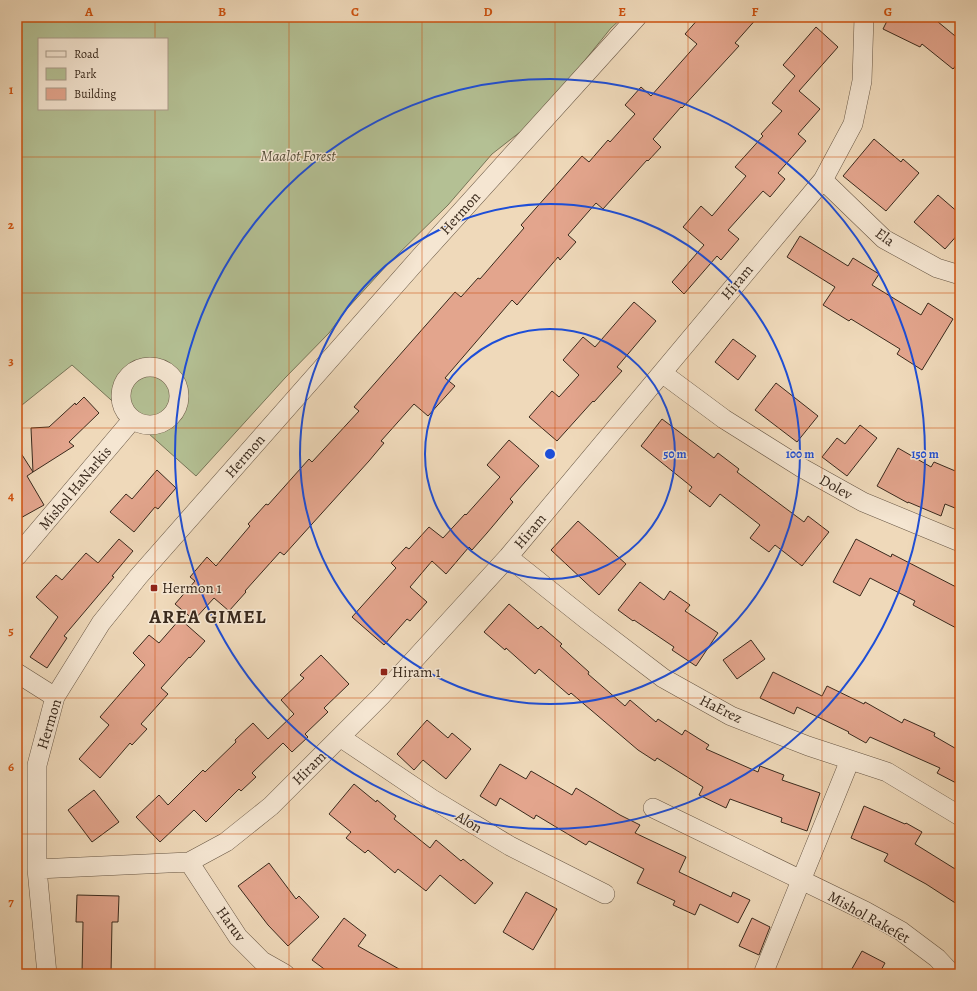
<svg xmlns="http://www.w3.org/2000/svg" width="977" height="991" viewBox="0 0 977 991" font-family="Alegreya,serif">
	<rect width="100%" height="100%" fill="#efd9ba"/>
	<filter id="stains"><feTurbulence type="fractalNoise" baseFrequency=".005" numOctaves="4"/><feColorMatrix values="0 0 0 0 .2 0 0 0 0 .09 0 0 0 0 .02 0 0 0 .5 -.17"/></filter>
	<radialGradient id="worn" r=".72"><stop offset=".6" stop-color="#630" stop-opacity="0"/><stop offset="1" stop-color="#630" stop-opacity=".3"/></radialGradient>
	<!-- green -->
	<path fill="#b4c094" stroke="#777558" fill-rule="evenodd" d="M17,17H623L611,28L538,118L492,154L448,205L387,265L346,310L329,333L285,378L196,476L72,365L17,409ZM39,39H167V109H39Z"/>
	<!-- building -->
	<path fill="#e3a58d" stroke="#3a2a1d" d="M700,17H758L735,43L739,46L682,108L681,107L653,139L661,147L648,161L647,160L603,209L596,203L568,235L576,242L560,260L558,257L517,305L512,300L445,378L455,386L428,416L414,404L381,441L384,443L369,461L284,555L280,552L245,591L246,592L229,611L214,598L194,620L175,604L195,581L190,577L207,557L216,566L250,526L248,524L266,504L268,505L309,459L312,462L359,411L354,407L455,292L461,297L478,278L480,279L524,228L521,225L582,156L589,162L608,140L610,142L635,114L625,105L641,87L651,96L697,44L685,34Z
		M889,17H932L960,40V61L953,69L922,44L920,47L883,29Z
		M816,27L838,47L799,91L820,109L798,134L806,141L778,173L785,179L770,197L763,191L728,230L739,239L721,260L717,256L684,294L672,282L704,245L683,227L701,206L712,216L746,176L735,167L763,136L761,134L782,111L772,103L795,76L783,65Z
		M874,139L901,162L903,159L919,173L886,211L843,176Z
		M938,195L960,214V232L945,249L914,222Z
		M800,236L848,266L853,258L879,274L872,285L921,315L928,303L953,319L922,370L897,354L900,349L851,319L849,321L823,305L835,287L787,257Z
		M634,302L656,321L617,367L622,371L594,402L593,401L557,441L529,417L552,391L559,397L579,375L563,360L583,337L595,347Z
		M733,339L756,356L738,380L715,362Z
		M776,383L818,416L797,442L755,410Z
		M84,397L99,413L69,442L74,446L33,472L31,428L49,427L75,403L76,405Z
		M662,419L714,458L718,453L739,469L737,472L804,522L808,516L829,532L802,566L775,545L769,552L750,538L760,525L720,494L710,507L689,491L692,487L641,446Z
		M860,425L877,438L847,476L822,457L837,438L845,444Z
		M509,440L539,466L510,499L513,502L487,533L472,550L469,547L446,574L432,561L410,587L427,602L410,621L407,619L384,645L352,617L396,568L391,563L406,547L409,549L429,527L443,538L465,514L466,515L500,477L487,465Z
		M17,447L33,472L27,476L44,505L17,520Z
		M898,448L931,467L934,462L960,473V510L945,504L941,516L908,502V503L877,486Z
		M157,470L176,488L158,509L155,507L134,532L110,512L126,494L132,499Z
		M578,521L626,564L599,595L551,550Z
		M119,539L133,551L112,576L114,577L64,636L67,638L47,668L30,657L58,617L36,597L56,575L62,580L86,553L98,563Z
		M856,539L891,557L892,554L960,589V630L913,605L915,601L870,578L860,596L833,582Z
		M640,582L664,600L670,591L690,605L685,611L718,633L696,666L672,650L674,647L634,620L633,621L618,610Z
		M509,604L538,629L541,626L562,644L560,646L589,672L588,674L625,706L630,700L656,722L658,719L682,735L685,730L709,745L706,749L758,772L760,766L784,775L782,780L820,793L807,831L781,822L782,818L730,799L726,808L699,795L703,787L657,758L655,761L638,750L571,693L569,695L539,669L535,674L506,648L505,650L484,632Z
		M180,619L205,641L190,658L189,657L161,688L168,694L141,724L147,729L132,745L130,743L100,778L79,759L109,725L100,717L145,665L133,653L149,635L159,643Z
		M751,640L765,659L737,679L723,660Z
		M321,655L349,684L324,708L328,712L305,734L308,737L292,752L283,743L252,773L256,777L241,791L239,789L206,822L194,810L160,842L136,817L159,795L168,805L203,770L205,772L236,742L235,740L253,723L268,739L294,714L281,700L304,678L300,675Z
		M773,672L822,696L827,686L864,704L865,702L902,723L904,719L935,733L934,736L960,751V785L937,773L940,768L870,737L866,743L848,733L849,732L797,707L794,714L760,698Z
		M427,720L448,738L452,733L471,749L446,779L423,760L414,770L397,754Z
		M500,764L526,779L531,771L572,795L576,788L620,815L640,825L635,833L686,857L679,872L731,897L733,892L750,900L738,923L700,904L695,915L673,905L675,901L637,883L644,869L589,841L586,845L536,815L534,819L500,798L496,806L480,796Z
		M354,784L376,802L377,800L396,816L394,819L430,848L436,840L461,861L463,859L493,883L475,904L440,875L426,891L398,869L395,873L368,850L365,853L346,838L351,832L329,814Z
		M94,790L119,822L92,842L68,810Z
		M864,806L905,824L906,823L922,832L915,844L960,872V906L926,884L884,861L888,854L851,838Z
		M269,863L296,899L299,896L319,917L288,946L268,925L238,886Z
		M526,892L557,909L533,950L503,932Z
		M77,895L119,896L118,922H112L111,974H82L83,922H76Z
		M344,918L366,935L358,946L408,974H331L312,960Z
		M752,918L770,927L759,955L739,946Z
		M862,951L885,963L879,974H849Z"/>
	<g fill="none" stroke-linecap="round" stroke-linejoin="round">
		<!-- minor casing -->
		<g stroke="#675644" stroke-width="20">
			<path id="minor" d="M823,180L884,239L937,268L960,275
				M121 396a29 29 0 1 1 58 0a29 29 0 1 1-58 0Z
				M662,373L724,419L802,468L863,502L960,542
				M17,556L132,420
				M508,557L587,620L663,678L731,716L808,746L887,772L960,816
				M17,673L55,697
				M340,737L432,799L510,846L605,894
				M653,808L865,911L901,931L937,958L952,974
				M189,862L238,937L262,961L285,974
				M37,869L189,862L226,842L271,806L381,696L508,557L823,180L853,124L862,81L864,17
				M47,974L37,869V765L55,697L101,623L138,577L421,256L637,17
				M763,974L850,760"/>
		</g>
		<!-- minor -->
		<use href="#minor" stroke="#f5e6d2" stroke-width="19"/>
	</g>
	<!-- grid -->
	<path fill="none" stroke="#ce520f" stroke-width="1" stroke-opacity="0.55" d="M155,17V39M289,17V974M422,17V974M555,17V974M688,17V974M822,17V974M155,109V974M17,157H960M17,293H960M17,428H960M17,563H960M17,698H960M17,834H960"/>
	<!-- distance rings -->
	<g fill="none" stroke="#1d4ed8" stroke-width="2">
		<circle cx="550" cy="454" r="125"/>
		<circle cx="550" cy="454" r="250"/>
		<circle cx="550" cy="454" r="375"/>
	</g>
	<!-- markers -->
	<g fill="#8f2418" stroke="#f5e6d2" stroke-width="1.5">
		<rect x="150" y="584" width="8" height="8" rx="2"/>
		<rect x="380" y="668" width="8" height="8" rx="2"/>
	</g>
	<g text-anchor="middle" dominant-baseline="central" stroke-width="3" stroke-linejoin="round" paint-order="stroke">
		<!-- park labels -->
		<g font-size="15" font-style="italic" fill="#58503b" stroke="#f5e6d2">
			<text x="298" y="156">Maalot Forest</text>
		</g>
		<!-- street labels -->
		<g font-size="15" fill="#3a2a1d" stroke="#f5e6d2">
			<text transform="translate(460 213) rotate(-48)">Hermon</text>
			<text transform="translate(885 237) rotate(36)">Ela</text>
			<text transform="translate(737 282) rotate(-50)">Hiram</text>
			<text transform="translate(245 456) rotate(-49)">Hermon</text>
			<text transform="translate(836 487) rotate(29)">Dolev</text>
			<text transform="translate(75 488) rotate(-50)">Mishol HaNarkis</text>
			<text transform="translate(530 531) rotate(-50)">Hiram</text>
			<text transform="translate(721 709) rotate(26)">HaErez</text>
			<text transform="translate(49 724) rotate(-73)">Hermon</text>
			<text transform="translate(309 768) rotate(-45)">Hiram</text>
			<text transform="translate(469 822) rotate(31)">Alon</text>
			<text transform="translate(869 917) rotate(29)">Mishol Rakefet</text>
			<text transform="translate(231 924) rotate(54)">Haruv</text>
		</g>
		<!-- poi labels -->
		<g font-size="15" fill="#3a2a1d" stroke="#f5e6d2" text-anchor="start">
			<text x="162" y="588">Hermon 1</text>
			<text x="392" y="672">Hiram 1</text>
		</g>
		<!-- district labels -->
		<g font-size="19" font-weight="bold" letter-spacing="1" fill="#3a2a1d" stroke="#f5e6d2">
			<text x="208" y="617">AREA GIMEL</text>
		</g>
	</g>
	<circle cx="550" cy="454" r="6" fill="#1d4ed8" stroke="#f5e6d2" stroke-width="2"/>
	<g font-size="12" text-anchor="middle" font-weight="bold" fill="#1d4ed8" stroke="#f5e6d2" stroke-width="3" stroke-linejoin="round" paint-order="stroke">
		<text x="675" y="458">50 m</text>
		<text x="800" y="458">100 m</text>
		<text x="925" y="458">150 m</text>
	</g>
	<!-- margin -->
	<rect width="977" height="991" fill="none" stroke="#efd9ba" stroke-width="44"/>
	<!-- legend -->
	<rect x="38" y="38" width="130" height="72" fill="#f5e6d2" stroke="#aa9b8a"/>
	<rect x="46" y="51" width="20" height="6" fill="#f5e6d2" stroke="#aa9b8a"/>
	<text x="74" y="58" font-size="12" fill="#3a2a1d">Road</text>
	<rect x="46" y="68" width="20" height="12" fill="#b4c094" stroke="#aa9b8a"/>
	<text x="74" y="78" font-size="12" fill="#3a2a1d">Park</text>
	<rect x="46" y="88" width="20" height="12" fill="#e3a58d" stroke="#aa9b8a"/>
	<text x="74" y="98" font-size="12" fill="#3a2a1d">Building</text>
	<rect x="22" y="22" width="933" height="947" fill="none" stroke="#ce520f" stroke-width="1.5"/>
	<g font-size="13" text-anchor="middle" font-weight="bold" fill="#ce520f">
		<text x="89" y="16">A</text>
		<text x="222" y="16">B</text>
		<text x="355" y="16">C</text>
		<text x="488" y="16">D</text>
		<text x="622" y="16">E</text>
		<text x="755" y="16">F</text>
		<text x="888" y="16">G</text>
		<text x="11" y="94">1</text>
		<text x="11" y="229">2</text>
		<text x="11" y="365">3</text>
		<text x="11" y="500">4</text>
		<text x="11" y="635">5</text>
		<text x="11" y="771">6</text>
		<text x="11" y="906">7</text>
	</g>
	<rect width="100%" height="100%" filter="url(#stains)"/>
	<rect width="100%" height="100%" fill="url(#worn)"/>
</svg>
